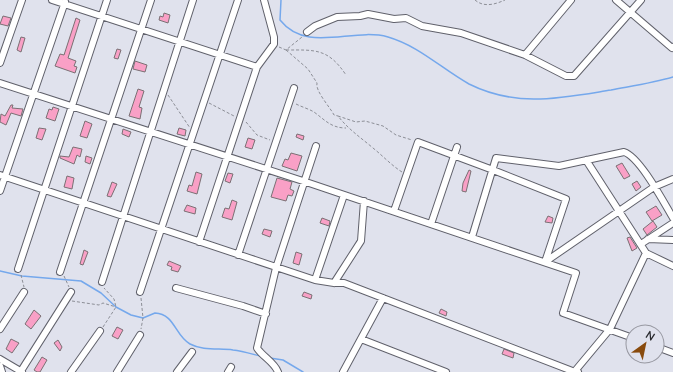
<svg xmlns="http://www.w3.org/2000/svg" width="673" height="372" viewBox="0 0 673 372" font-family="'Nunito Sans',sans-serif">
	<rect width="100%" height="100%" fill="#e0e2ed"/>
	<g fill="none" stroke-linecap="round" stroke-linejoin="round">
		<!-- stream -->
		<path stroke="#75a8ec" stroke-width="1.5" d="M281,0L280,20C307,54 352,27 388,37C419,46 442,69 469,84C517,108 561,98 611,90C632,86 653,83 673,77
			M0,271L22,276L81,281L101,293L116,307L131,315L143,318L155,313C175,314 175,336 190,344C203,351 220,348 233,350C242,351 252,354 260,356
			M270,358L283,360L303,372"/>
	</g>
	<!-- building -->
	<path fill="#f9a0c6" stroke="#7b7074" d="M164,13L170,15L168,23L159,20L160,16L163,17Z
		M3,16L11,18L8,26L0,24Z
		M76,18L80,20L68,58L76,61L74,66L77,67L75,73L55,66L60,54L64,55Z
		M21,37L25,38L21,52L17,50Z
		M117,49L121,50L118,59L114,58Z
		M135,61L147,65L145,72L133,69Z
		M138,89L144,91L139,107L142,108L140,119L129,116Z
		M11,105H13L12,108L23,109L21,116L11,113L6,125L0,122L1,114L5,116Z
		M53,107L59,109L55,121L46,118L49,109L52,110Z
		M85,121L92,124L87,138L80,136Z
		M39,128L46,129L42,140L36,138Z
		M179,128L186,130L185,136L177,134Z
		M123,129L131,132L129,137L122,134Z
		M297,134L304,136L303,140L296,137Z
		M248,138L255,140L252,149L245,147Z
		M73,147L82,149L80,157L77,155L74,164L60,158V156L69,157Z
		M291,153L302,156L297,171L282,166L285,159L288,160Z
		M86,156L92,158L90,164L85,162Z
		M622,163L630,176L624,179L616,166Z
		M469,170L471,171L466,192L462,191L463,183Z
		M196,172L202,174L197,194L187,191L189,185L192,186Z
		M228,173L233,174L230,183L225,181Z
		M67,176L74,178L72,189L64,187Z
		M277,178L292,182L290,189L294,191L292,196L288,195L286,201L271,197Z
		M637,181L641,187L636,191L632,184Z
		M112,182L117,184L111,197L107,196Z
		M232,200L237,202L232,220L222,217L225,208L229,209Z
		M187,205L196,208L195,214L184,211Z
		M656,206L662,215L652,221L646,212Z
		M548,216L553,218L552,223L545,222Z
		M322,218L330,221L329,226L320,223Z
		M653,221L657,227L647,235L643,229Z
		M264,229L272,231L270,237L262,234Z
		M630,237L637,248L632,251L627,238Z
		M84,250L88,252L83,265L80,264Z
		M296,252L302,254L299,265L293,263Z
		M169,261L181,266L178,272L171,270L172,267L167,265Z
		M304,292L312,295L311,299L302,296Z
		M441,309L447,312L446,316L439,313Z
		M34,310L41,316L31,329L25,324Z
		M117,327L123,330L118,339L112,336Z
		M11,339L19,343L12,353L6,349Z
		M58,340L62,347L60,351L54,343Z
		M504,349L514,353L513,358L502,354Z
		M42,357L47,360L40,372H37L34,370Z"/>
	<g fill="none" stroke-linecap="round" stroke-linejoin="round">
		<!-- street casing -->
		<g stroke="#60616b" stroke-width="8">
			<path id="street" d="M52,0L257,67
				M616,0L672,48L673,47
				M307,32L315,26L337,17L360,16L368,14L394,19L406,18L422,26L461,33L525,55L566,76H574L641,0
				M525,55L571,0
				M0,63L22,0
				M0,83L306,182L576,273L563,313L633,338
				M0,175L315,280L334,283H344L575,372
				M0,191L65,2
				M394,211L418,142L493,170L566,199L545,262
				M431,224L457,147
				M472,237L496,158L559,166L624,152C640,157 664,203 673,218
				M648,239L673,240
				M199,242L257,67L274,44V37L264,0
				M641,244L673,223
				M646,253L673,266
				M238,255L294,88
				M545,262L654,187L673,179
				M18,269L107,0
				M60,272L151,0
				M315,280L344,195
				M102,282L193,0
				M334,283L361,241L364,201
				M176,288L243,306L266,314
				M140,292L238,0
				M0,329L24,292
				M361,339L446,372
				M657,347L673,353
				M0,359L22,372
				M0,366L2,372
				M21,371L71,292
				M71,372L100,331
				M117,372L140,335
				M177,372L192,352
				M228,372L231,367
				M278,372C274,362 263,357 257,348L276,268L316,146
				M343,372L383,298
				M578,372L575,371L610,329L646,253L586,160"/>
		</g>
		<!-- path -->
		<path stroke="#8c8e96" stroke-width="1" stroke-dasharray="3 2" stroke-linecap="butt" d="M475,0C484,8 496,4 505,0
			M279,47L286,50L302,37
			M286,50L308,69L317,83C315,91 330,107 334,115L338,116
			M286,50C315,50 328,48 346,75
			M168,95L190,128
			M209,103L234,116
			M296,104C302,107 309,109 314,112C325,120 331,128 346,128
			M246,122L257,135L270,140
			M402,172C391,165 383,156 373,148C360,137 348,129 338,116L356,122L365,121L383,126L396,135L412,140
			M21,275L24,287
			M64,276L69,287
			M141,298L143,318L141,329
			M72,301L99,305L103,303L116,307
			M103,327L116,307L114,299L104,288"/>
		<!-- street -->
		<use href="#street" stroke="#fff" stroke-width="6"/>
	</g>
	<!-- north arrow -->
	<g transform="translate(645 344) rotate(33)"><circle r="19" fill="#e0e2ed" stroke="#9798a1"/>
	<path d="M0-3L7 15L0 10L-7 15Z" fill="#894b0d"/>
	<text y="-6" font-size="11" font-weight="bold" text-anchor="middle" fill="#292a2e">N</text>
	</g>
</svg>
